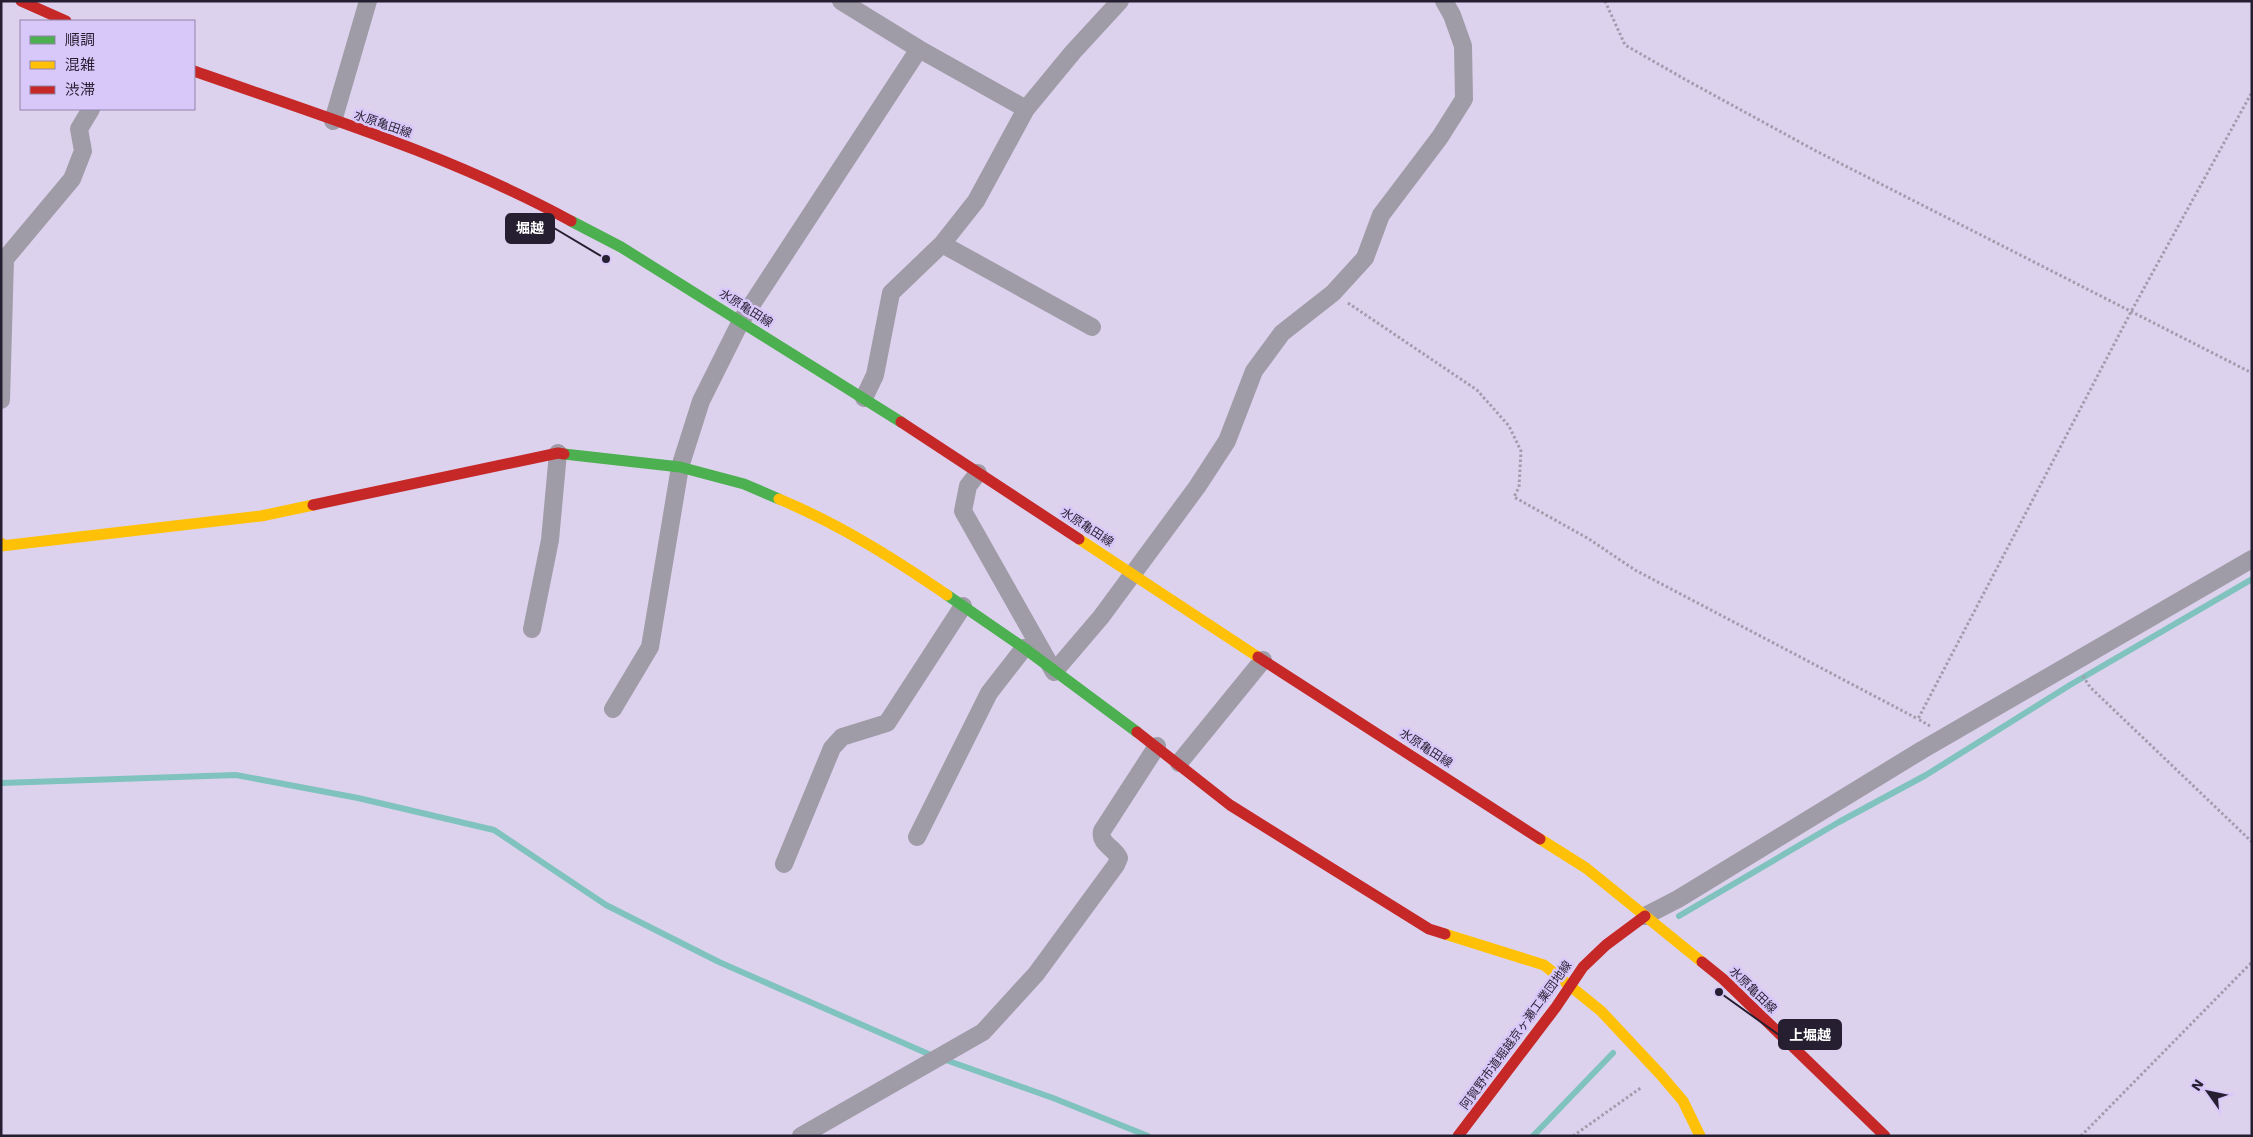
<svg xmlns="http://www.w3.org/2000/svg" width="2253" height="1137" viewBox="0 0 2253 1137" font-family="'Work Sans','Noto Sans JP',sans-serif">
	<rect width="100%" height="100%" fill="#dcd2ee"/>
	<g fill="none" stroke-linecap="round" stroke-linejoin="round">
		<!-- stream -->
		<path stroke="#7fc2be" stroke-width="6" d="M1,783L236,775L358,798L494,830L606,905L719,962L933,1056
			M1679,916L1839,822L1926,775L2070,685L2252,579
			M943,1059L1053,1098L1148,1136
			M1533,1136L1613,1053"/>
		<!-- path -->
		<path stroke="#a29dad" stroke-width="3" stroke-dasharray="2.5 2.5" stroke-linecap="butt" d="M1605,1L1625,45L1688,81L1816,151L2252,373
			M1348,303L1477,390L1509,426L1521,451L1519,487L1514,497L1589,539L1635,570L1918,719
			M2083,676L2090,687L2252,842
			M1930,726L1918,719L2132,310L2252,92
			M1573,1136L1642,1087
			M2081,1136L2252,962"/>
		<!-- street -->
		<path stroke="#a09ca7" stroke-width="18" d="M841,1L919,49L1026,109
			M333,121L368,1
			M942,244L1092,327
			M864,398L875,375L891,293L942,244L976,201L1026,109L1073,52L1120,1
			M1,400L5,259L72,179L83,151L79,129L91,109
			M978,473L968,486L963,511L1054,672L1101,617L1197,487L1227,441L1254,371L1282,333L1333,293L1365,258L1381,215L1440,137L1464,99L1463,46L1452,15L1444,1
			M532,629L550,540L558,453
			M613,709L650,647L680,467L701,401L741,321L919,49
			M1179,763L1263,660
			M917,837L989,693L1024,648
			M784,864L832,748L842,737L887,723L963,606
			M1645,916L1678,899L1922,750L2252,559
			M801,1136L983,1032L1036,974L1116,865L1119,858C1114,847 1099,844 1102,831L1157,746"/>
		<!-- fast -->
		<path stroke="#4caf50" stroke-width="11" d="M571,221L621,247L901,422
			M564,454L680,467L744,484L779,499
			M947,595L1024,648L1137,732"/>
		<!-- slow -->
		<path stroke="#ffc107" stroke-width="11" d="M779,499C839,524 893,558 947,595
			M1079,539L1258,657
			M1,543V546L261,516L313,505
			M1540,839L1586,868L1702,962
			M1445,934L1544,965L1601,1011L1660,1074L1683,1101L1700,1136"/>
		<!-- jam -->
		<path stroke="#c62828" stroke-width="11" d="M21,1L66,21
			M194,71C322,116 452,156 571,221
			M901,422L1079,539
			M313,505L558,453L564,454
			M1258,657L1540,839
			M1137,732L1230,805L1429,929L1445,934
			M1702,962L1723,979L1885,1136
			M1458,1136L1556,1007L1583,967L1606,945L1645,916"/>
	</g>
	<g text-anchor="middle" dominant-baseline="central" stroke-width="5" stroke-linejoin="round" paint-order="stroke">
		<!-- street labels -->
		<g font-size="12" fill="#251f31" stroke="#d8c7f9">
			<text transform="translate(383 124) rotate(19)">水原亀田線</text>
			<text transform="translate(746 308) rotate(32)">水原亀田線</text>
			<text transform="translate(1087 527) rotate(33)">水原亀田線</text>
			<text transform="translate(1426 748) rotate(33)">水原亀田線</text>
			<text transform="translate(1753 990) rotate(44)">水原亀田線</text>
			<text transform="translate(1516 1035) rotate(-54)">阿賀野市道堀越京ヶ瀬工業団地線</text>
		</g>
	</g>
	<!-- callouts -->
	<path fill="none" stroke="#251f31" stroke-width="2" d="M606 259L554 228M1719 992L1779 1035"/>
	<g fill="#251f31" stroke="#d8c7f9" stroke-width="2">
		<circle cx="606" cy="259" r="5"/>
		<circle cx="1719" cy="992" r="5"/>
	</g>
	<g fill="#251f31" stroke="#251f31" stroke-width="2">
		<rect x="506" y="214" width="48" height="29" rx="5"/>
		<rect x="1779" y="1020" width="62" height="29" rx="5"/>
	</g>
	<g font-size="14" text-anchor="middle" font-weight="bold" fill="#fff">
		<text x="530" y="233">堀越</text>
		<text x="1810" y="1040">上堀越</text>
	</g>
	<!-- border -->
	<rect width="2253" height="1137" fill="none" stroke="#251f31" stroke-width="5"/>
	<!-- legend -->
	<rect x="20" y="20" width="175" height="90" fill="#d8c7f9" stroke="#9084a9"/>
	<rect x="30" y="36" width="25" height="8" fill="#4caf50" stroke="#9084a9"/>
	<text x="65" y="45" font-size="15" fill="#251f31">順調</text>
	<rect x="30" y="61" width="25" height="8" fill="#ffc107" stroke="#9084a9"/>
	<text x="65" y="70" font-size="15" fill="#251f31">混雑</text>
	<rect x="30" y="86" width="25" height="8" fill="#c62828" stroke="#9084a9"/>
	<text x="65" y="95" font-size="15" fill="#251f31">渋滞</text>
	<!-- north arrow -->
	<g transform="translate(2208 1092) rotate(303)" stroke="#d8c7f9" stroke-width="4" paint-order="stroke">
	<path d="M0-4L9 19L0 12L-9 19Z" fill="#251f31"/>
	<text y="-8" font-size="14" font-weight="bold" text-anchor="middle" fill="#251f31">N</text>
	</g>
</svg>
